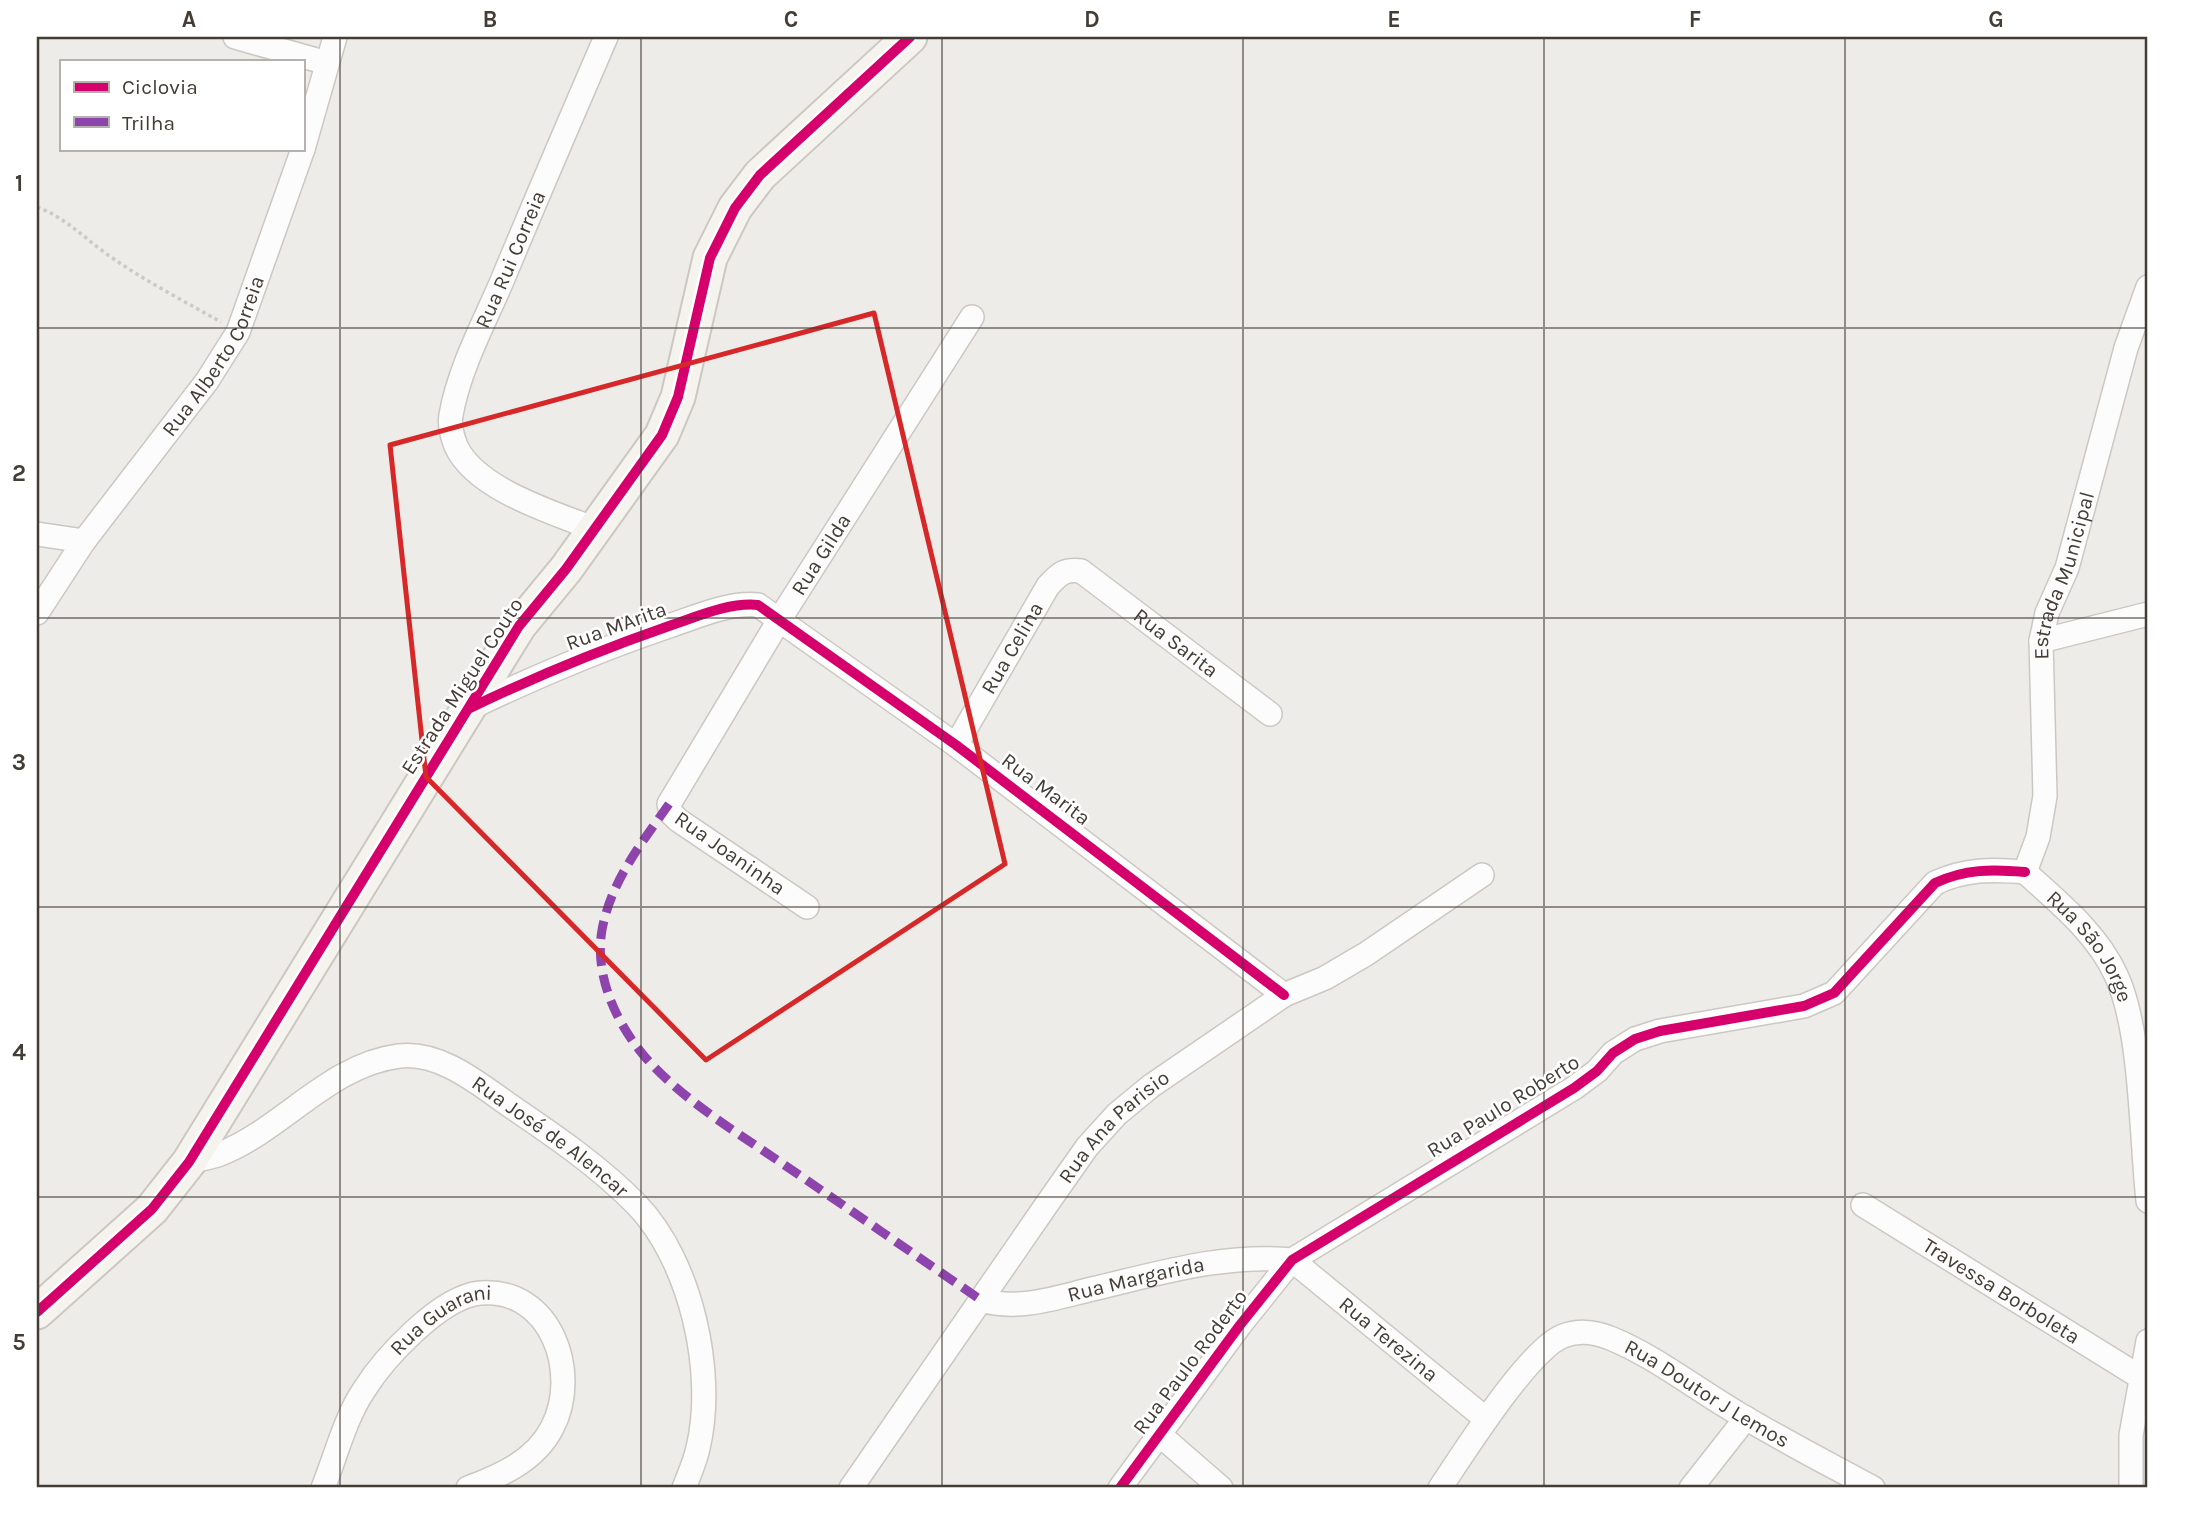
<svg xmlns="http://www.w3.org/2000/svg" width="2185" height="1525" viewBox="0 0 2185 1525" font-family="Karla,sans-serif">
	<rect width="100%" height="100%" fill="#eeece8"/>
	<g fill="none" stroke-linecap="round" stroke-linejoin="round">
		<!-- street casing -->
		<g stroke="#cbc8c4" stroke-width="26">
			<g id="street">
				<path d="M235,37L327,63"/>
				<path d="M303,149L335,37"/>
				<path id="s1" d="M595,529C554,513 475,489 456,446C452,436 449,426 451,415C459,369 484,323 502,281C536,199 571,118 606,37"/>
				<path d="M37,534L84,541"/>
				<path id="s2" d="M37,613L84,541L207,381L238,332L303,149"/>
				<path d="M2041,641L2148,614"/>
				<path d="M470,708C535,677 601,649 669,626C696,617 729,602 758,605L956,745L1284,995"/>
				<path id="s3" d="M956,745L1048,586C1059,574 1064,569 1081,571L1270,714"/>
				<path id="s4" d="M2025,872L2038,837L2045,796L2041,641L2047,613L2067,568L2126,348L2148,287"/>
				<path id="s5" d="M2025,872C2058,902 2097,933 2116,975C2142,1030 2141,1138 2148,1201"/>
				<path id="s6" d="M807,907L678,820L671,813L669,804L778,622L972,317"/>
				<path id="s7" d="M189,1162C199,1159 210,1158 220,1154C283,1129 329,1065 399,1056C441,1051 480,1085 512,1107C556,1137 600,1167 637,1205C691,1261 716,1373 698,1448C695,1462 689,1475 684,1488"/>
				<path id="s8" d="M1863,1205L2140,1377"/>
				<path id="s9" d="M981,1300C1018,1311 1055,1298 1092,1289C1157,1274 1225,1253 1292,1260L1486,1419"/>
				<path d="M1160,1435L1221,1488"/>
				<path id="s10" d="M323,1488C335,1458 346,1416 364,1390C384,1358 440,1297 480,1293C551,1287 581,1373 552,1428C535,1461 500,1476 468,1488"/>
				<path id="s11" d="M851,1488L1047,1204L1087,1147L1117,1114L1151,1086L1284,995L1325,978L1366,954L1482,875"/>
				<path d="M1120,1488L1240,1325L1292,1260L1574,1088L1597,1071L1613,1053L1635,1039L1660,1031L1804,1006L1834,993L1935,883C1965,869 1992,869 2025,872"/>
				<path id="s12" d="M1440,1488C1463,1454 1528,1350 1563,1336C1578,1330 1595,1332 1610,1338C1652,1355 1691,1385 1729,1408C1776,1437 1825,1462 1873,1488"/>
				<path d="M1691,1488L1746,1418"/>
				<path d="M2131,1488V1435L2148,1341"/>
			</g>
		</g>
		<!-- secondary casing -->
		<g stroke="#ccc8c0" stroke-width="37">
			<path id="secondary" d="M37,1312L152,1209L189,1162L519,626L566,569L662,435L678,397L710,258L735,208L760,175L910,37"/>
		</g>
		<!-- path -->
		<path stroke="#cccac6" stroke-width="3.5" stroke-dasharray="3.5 3.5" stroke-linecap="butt" d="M37,207C64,217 81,235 104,252C141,279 182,300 221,322"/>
		<!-- street -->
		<use href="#street" stroke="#fcfcfc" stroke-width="23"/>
		<!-- secondary -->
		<use href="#secondary" stroke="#f5f3ee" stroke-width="33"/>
		<!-- quiet -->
		<path stroke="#8e44ad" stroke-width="9" stroke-dasharray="18 9" stroke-linecap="butt" d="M669,804C641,844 611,881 602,930C594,975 616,1023 645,1057C684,1101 735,1131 783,1164C849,1209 915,1255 981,1300"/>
		<!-- cycleway casing -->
		<g stroke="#fff" stroke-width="15">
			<path id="cycleway" d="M468,709C534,677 600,650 669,626C696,617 729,602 758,605L956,745L1284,995
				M37,1312L152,1209L189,1162L519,626L566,569L662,435L678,397L710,258L735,208L760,175L910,37
				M1120,1488L1240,1325L1292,1260L1574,1088L1597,1071L1613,1053L1635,1039L1660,1031L1804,1006L1834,993L1935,883C1965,869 1992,869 2025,872"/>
		</g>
		<!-- cycleway -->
		<use href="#cycleway" stroke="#d6006c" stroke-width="10"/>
	</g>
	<!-- marked area -->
	<path fill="none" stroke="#d62828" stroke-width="5" stroke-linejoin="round" d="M874,313L1005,864L706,1060L426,777L390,445Z"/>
	<!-- grid -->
	<path fill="none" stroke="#433d35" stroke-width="2" stroke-opacity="0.55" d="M340,37V1488M641,37V1488M942,37V1488M1243,37V1488M1544,37V1488M1845,37V1488M37,328H2148M37,618H2148M37,907H2148M37,1197H2148"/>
	<g text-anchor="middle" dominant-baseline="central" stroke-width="5" stroke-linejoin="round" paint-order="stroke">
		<!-- street labels -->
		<g font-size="21" fill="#433d35" stroke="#fff">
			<text stroke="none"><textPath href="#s1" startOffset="364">Rua Rui Correia</textPath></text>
			<text stroke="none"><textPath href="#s2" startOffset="313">Rua Alberto Correia</textPath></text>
			<text stroke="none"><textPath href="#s6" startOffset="467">Rua Gilda</textPath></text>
			<text stroke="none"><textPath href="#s4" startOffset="303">Estrada Municipal</textPath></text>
			<text transform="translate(616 626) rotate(-20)">Rua MArita</text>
			<text stroke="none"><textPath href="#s3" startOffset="341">Rua Sarita</textPath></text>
			<text stroke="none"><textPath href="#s3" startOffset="112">Rua Celina</textPath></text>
			<text transform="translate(462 686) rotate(-57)">Estrada Miguel Couto</text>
			<text transform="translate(1046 789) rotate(37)">Rua Marita</text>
			<text transform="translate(730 853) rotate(35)">Rua Joaninha</text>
			<text stroke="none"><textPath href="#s5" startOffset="100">Rua São Jorge</textPath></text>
			<text transform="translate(1503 1106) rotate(-32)">Rua Paulo Roberto</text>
			<text stroke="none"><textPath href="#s11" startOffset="448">Rua Ana Parisio</textPath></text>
			<text stroke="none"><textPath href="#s7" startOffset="413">Rua José de Alencar</textPath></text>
			<text stroke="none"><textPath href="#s9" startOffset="158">Rua Margarida</textPath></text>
			<text stroke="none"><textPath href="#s8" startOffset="163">Travessa Borboleta</textPath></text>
			<text stroke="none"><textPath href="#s10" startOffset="214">Rua Guarani</textPath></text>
			<text stroke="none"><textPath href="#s9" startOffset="441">Rua Terezina</textPath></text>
			<text transform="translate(1190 1362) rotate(-53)">Rua Paulo Roderto</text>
			<text stroke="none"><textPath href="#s12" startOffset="357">Rua Doutor J Lemos</textPath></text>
		</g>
	</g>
	<!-- border -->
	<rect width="2185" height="1525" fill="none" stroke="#ffffff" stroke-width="77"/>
	<!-- legend -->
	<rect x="60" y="60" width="245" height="91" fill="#ffffff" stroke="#b4b1ae" stroke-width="2"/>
	<rect x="74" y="82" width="35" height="10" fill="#d6006c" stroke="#b4b1ae" stroke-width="2"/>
	<text x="122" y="94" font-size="21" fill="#433d35">Ciclovia</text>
	<rect x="74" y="117" width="35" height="10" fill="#8e44ad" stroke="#b4b1ae" stroke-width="2"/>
	<text x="122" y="130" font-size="21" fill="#433d35">Trilha</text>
	<rect x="38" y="38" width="2108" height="1448" fill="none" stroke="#433d35" stroke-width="2.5"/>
	<g font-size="23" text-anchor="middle" font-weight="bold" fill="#433d35">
		<text x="189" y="27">A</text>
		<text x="490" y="27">B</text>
		<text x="791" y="27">C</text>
		<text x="1092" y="27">D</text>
		<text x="1394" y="27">E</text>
		<text x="1695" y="27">F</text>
		<text x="1996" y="27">G</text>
		<text x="19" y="191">1</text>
		<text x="19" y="481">2</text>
		<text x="19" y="770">3</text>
		<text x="19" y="1060">4</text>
		<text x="19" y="1350">5</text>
	</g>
</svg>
